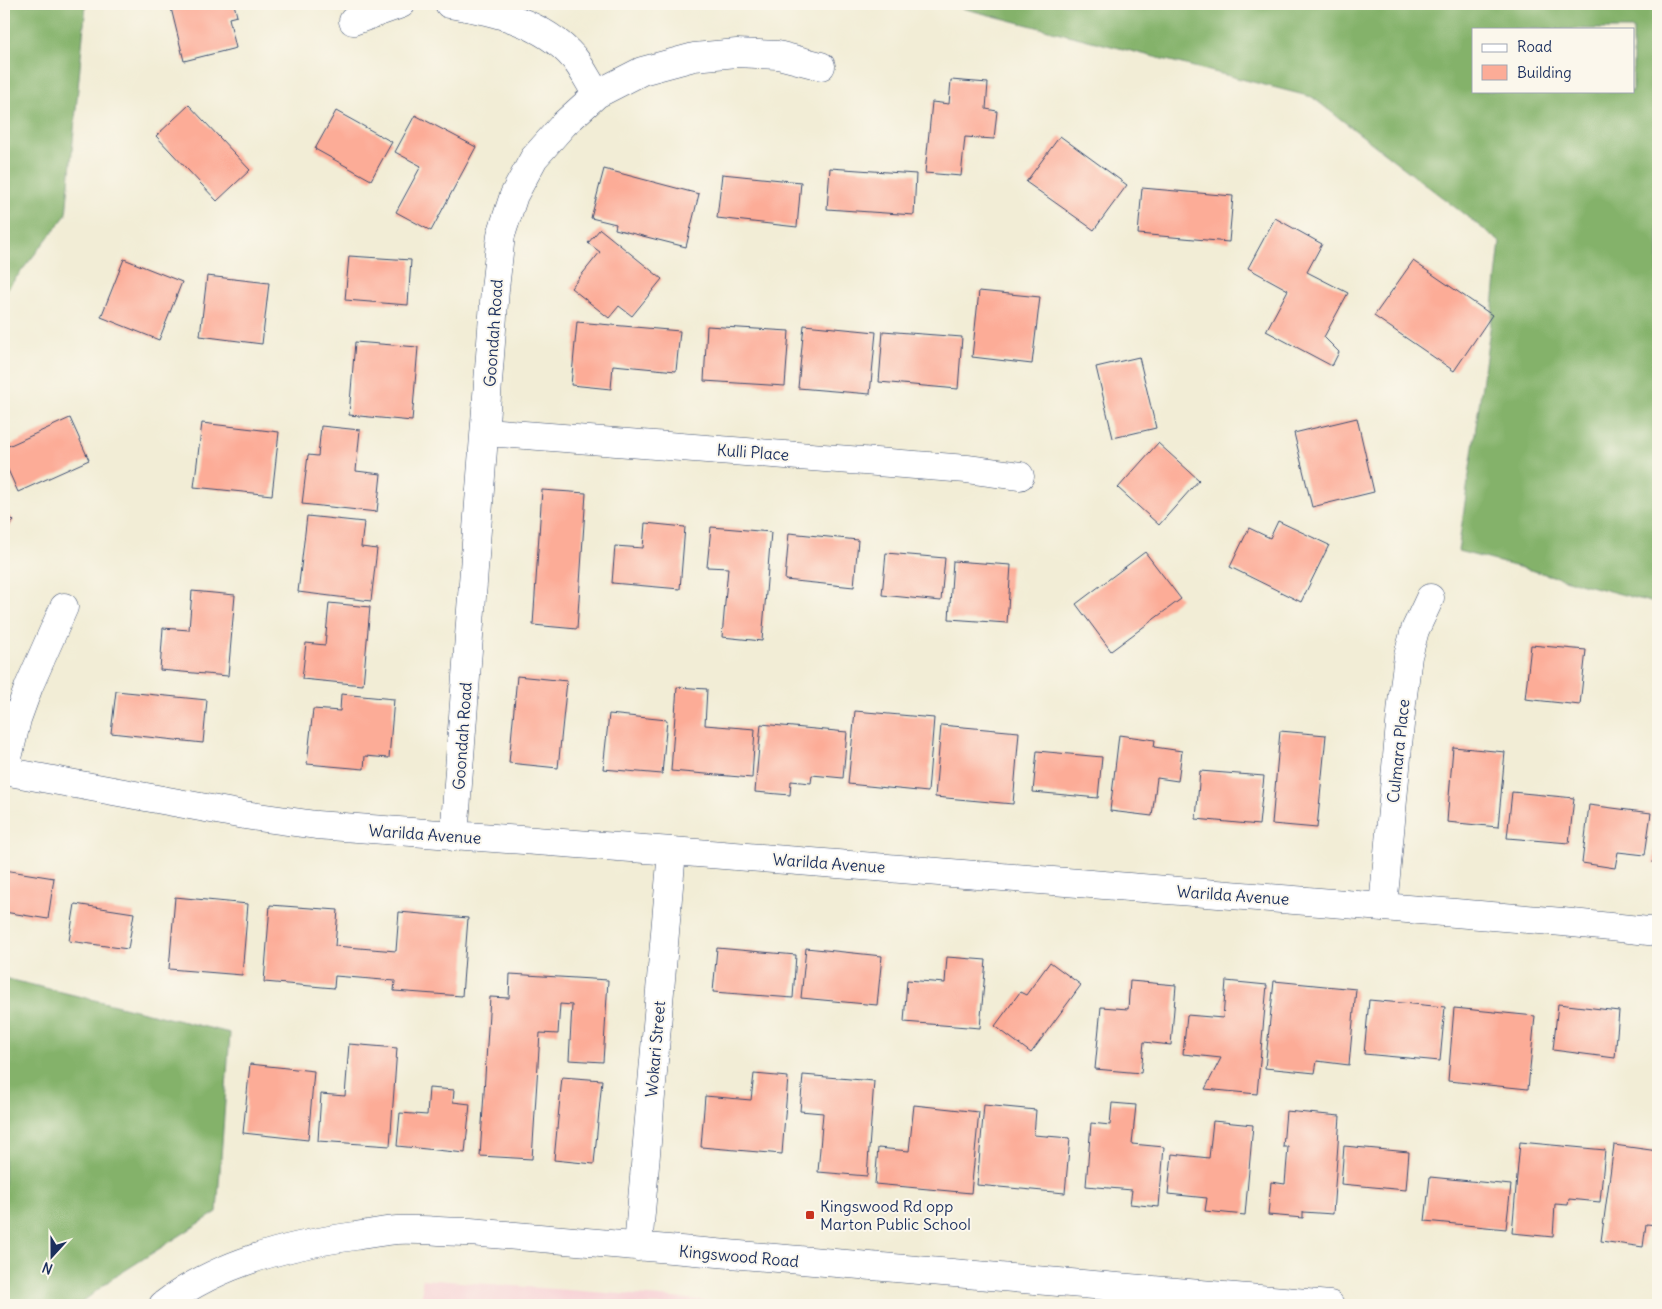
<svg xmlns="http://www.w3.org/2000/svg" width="1662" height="1309" viewBox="0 0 1662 1309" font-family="Delius,sans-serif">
	<rect width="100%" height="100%" fill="#fbf7ec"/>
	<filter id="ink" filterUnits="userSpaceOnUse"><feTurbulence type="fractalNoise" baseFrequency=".02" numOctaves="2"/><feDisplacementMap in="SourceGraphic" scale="10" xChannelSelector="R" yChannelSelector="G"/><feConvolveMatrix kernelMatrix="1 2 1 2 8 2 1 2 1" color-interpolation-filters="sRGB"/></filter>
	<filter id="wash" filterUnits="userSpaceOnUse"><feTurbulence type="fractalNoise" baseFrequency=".0096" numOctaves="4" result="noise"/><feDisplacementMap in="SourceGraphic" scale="20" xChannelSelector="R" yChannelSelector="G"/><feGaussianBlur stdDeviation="1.12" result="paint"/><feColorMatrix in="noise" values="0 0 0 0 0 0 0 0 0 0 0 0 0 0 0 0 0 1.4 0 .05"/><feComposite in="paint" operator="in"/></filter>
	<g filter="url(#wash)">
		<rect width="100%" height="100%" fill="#f2edd6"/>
		<!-- built -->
		<path fill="#f7cfd4" d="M422,1279L768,1305H422Z"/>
		<!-- forest -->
		<path fill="#84b26b" stroke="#507064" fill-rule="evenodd" d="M4,4H86L66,215L4,293Z
			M946,4H1658V604L1458,551L1492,315L1500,242L1312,97ZM1473,29H1633V91H1473Z
			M4,978L230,1033L217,1212L110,1280L79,1305H4Z"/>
		<g id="blocks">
			<!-- building -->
			<path fill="#fcac97" d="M170,4H234L237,16L229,18L236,48L184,61Z
				M951,80L988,83L986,109L997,111L994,139L965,137L961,176L925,173L932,102L949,104Z
				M189,105L250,170L217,201L156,136Z
				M336,111L392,142L371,180L315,149Z
				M415,115L476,147L431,231L396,212L421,166L395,152Z
				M1060,136L1127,185L1094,230L1026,182Z
				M830,168L916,174L914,215L827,209Z
				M604,169L699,194L686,247L615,229L616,224L591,218Z
				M722,174L801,182L797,227L717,218Z
				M1142,188L1233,196L1229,242L1138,234Z
				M1275,218L1322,244L1307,272L1348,293L1324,337L1339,352L1332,366L1266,331L1288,290L1248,268Z
				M600,229L662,279L632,316L619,306L609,318L571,288L600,252L588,243Z
				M349,256L411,260L408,305L345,300Z
				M124,259L182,282L159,340L101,317Z
				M1413,261L1492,315L1454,371L1374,316Z
				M207,276L269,283L262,344L200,336Z
				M979,291L1040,297L1032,364L972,357Z
				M577,322L680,331L676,371L613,365L611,389L571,385Z
				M804,325L876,332L870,394L798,388Z
				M707,326L789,331L785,386L704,381Z
				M883,331L962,337L958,389L879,382Z
				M355,342L418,347L412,421L349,415Z
				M1139,357L1156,428L1113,438L1096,367Z
				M70,418L89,460L18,492L4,461V448Z
				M1357,418L1374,492L1312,507L1294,433Z
				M202,423L279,432L272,495L194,487Z
				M321,426L360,430L356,471L381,474L377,512L302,504L308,455L318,456Z
				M1158,443L1199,480L1159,525L1118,488Z
				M542,490L586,493L577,629L533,625Z
				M4,511L14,521L4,532Z
				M307,516L364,522L361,547L377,549L371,601L298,592Z
				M1278,521L1329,545L1301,602L1230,567L1249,528L1270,538Z
				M645,523L685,527L680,589L612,583L615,546L643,548Z
				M711,527L771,532L762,641L722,637L728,568L707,567Z
				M789,533L858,540L854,587L785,580Z
				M1145,552L1181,599L1111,651L1076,604Z
				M886,553L945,558L941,601L882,595Z
				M953,561L1011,565L1007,623L949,619Z
				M192,591L235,595L228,676L160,670L163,628L189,630Z
				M329,603L370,607L363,685L302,679L306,643L325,645Z
				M1531,645L1586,650L1580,705L1525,699Z
				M517,676L567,681L558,768L509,763Z
				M677,687L707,689L705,725L755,729L752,778L671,771Z
				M116,691L207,700L203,743L111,733Z
				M341,694L394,699L389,758L365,756L364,769L307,764L313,709L340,711Z
				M855,711L934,718L928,792L848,784Z
				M609,714L667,720L662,774L603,769Z
				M761,724L847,732L843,778L812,775L811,783L791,781L790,795L755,792Z
				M941,725L1019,732L1013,804L935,797Z
				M1280,731L1326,735L1317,828L1272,824Z
				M1119,735L1155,740L1154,747L1182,751L1178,781L1157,778L1152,816L1110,811Z
				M1453,747L1505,752L1498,827L1447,822Z
				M1037,751L1102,757L1098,798L1033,792Z
				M1200,771L1264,776L1259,825L1196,819Z
				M1512,792L1574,798L1569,843L1507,838Z
				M1589,805L1651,813L1645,855L1618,852L1615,868L1582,863Z
				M1657,832H1658V864L1653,863Z
				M4,870L54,878L48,919L4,912Z
				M175,897L248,904L242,975L169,969Z
				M75,904L134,913L128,949L69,941Z
				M270,905L338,910L335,946L396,951L399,912L468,918L462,996L394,991L395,981L335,976L334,988L264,982Z
				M717,948L796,955L793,998L713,992Z
				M806,948L882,956L877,1005L801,998Z
				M947,957L986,960L980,1028L904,1022L907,980L945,983Z
				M1050,962L1081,985L1031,1053L995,1026L1020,992L1026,995Z
				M510,974L608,980L603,1062L569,1060L572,1005L560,1004L558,1034L540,1033L532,1159L480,1156L490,997L509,998Z
				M1130,981L1176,985L1171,1045L1144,1042L1141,1073L1095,1069L1101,1007L1128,1009Z
				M1226,981L1267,985L1257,1094L1205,1089L1221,1058L1183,1054L1187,1015L1223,1018Z
				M1274,981L1356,989L1349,1065L1317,1061L1315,1073L1265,1068Z
				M1369,1000L1445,1007L1440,1061L1364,1054Z
				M1558,1004L1619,1011L1615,1058L1553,1050Z
				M1454,1008L1535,1016L1528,1089L1448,1081Z
				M349,1044L397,1048L390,1146L318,1141L321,1094L345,1096Z
				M250,1064L314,1071L308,1140L243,1133Z
				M754,1074L788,1077L782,1154L701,1147L705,1096L751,1100Z
				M803,1075L874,1081L867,1176L818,1172L823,1113L800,1111Z
				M562,1077L602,1080L594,1164L554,1160Z
				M429,1088L454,1090L453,1102L470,1104L465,1153L397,1146L400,1113L427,1115Z
				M1112,1103L1136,1105L1132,1144L1164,1147L1159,1207L1130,1204L1132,1190L1086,1186L1091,1123L1110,1125Z
				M914,1105L979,1112L971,1193L875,1184L878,1148L909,1151Z
				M984,1105L1036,1110L1034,1135L1070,1138L1065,1193L977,1185Z
				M1286,1111L1340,1116L1333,1214L1303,1212V1218L1268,1215L1271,1182L1285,1184L1288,1147H1283Z
				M1213,1121L1253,1125L1245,1215L1205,1211L1207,1198L1168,1194L1172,1154L1209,1158Z
				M1520,1142L1605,1150L1600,1202L1569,1199L1568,1205L1555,1204L1553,1237L1512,1233Z
				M1614,1145L1658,1151V1225L1646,1224L1643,1247L1601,1241Z
				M1344,1146L1409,1152L1406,1190L1341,1184Z
				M1430,1177L1511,1185L1506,1229L1425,1221Z"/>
		</g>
	</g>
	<g filter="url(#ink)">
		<use href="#blocks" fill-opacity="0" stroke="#3b4c70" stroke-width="1"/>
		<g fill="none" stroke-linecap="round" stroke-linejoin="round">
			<!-- minor casing -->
			<g stroke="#3b4c70" stroke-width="29">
				<path id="minor" d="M449,4C493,11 543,22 574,58C583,69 589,83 597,94
					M353,21L401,4
					M486,432L967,469L1020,476
					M4,771L244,815L316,825L672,851L1383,907L1563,922L1658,932
					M5,771L17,719L29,686L64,607
					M454,837L495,289L501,235L514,195L534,158L564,124L597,94L642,71L694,57L737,53L778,55L821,66
					M1383,907L1402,703L1408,656L1415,630L1430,598
					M638,1247L672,851
					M163,1305C217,1263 288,1245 355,1236C369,1234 383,1231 397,1230C421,1229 446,1232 470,1232L1330,1305"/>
			</g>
			<!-- minor -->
			<use href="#minor" stroke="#fff" stroke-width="28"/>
		</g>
	</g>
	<!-- markers -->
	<rect fill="#c8321e" stroke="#fbf7ec" stroke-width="2" x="805" y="1210" width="10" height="10" rx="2.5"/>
	<g text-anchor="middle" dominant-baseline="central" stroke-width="4" stroke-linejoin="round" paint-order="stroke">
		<!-- street labels -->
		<g font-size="16" fill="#1b2f5e" stroke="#fbf7ec">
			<text transform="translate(493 333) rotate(-86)">Goondah Road</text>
			<text transform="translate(753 452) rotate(4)">Kulli Place</text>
			<text transform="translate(462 736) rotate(-86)">Goondah Road</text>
			<text transform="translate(1398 751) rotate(-84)">Culmara Place</text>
			<text transform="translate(425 834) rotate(4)">Warilda Avenue</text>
			<text transform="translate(829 863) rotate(4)">Warilda Avenue</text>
			<text transform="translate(1233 895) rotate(4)">Warilda Avenue</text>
			<text transform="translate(655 1049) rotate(-85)">Wokari Street</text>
			<text transform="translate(739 1256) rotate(5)">Kingswood Road</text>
		</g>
		<!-- poi labels -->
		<g font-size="16" fill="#1b2f5e" stroke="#fbf7ec" text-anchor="start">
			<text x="820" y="1206">Kingswood Rd opp<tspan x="820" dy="18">Marton Public School</tspan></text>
		</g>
	</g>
	<!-- margin -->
	<rect width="1662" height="1309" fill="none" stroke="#fbf7ec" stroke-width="20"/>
	<!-- legend -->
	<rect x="1472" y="28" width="162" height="65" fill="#fbf7ec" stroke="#a1a7b3"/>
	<rect x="1482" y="44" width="25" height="8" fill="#ffffff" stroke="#a1a7b3"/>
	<text x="1517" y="52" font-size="15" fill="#1b2f5e">Road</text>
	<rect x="1482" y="65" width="25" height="15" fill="#fcac97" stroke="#a1a7b3"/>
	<text x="1517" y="78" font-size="15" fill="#1b2f5e">Building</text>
	<!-- north arrow -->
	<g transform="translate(52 1256) rotate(201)" stroke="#fbf7ec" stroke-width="4" paint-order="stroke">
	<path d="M0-4L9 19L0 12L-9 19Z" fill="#1b2f5e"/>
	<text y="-8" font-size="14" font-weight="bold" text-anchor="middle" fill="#1b2f5e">N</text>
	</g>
</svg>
